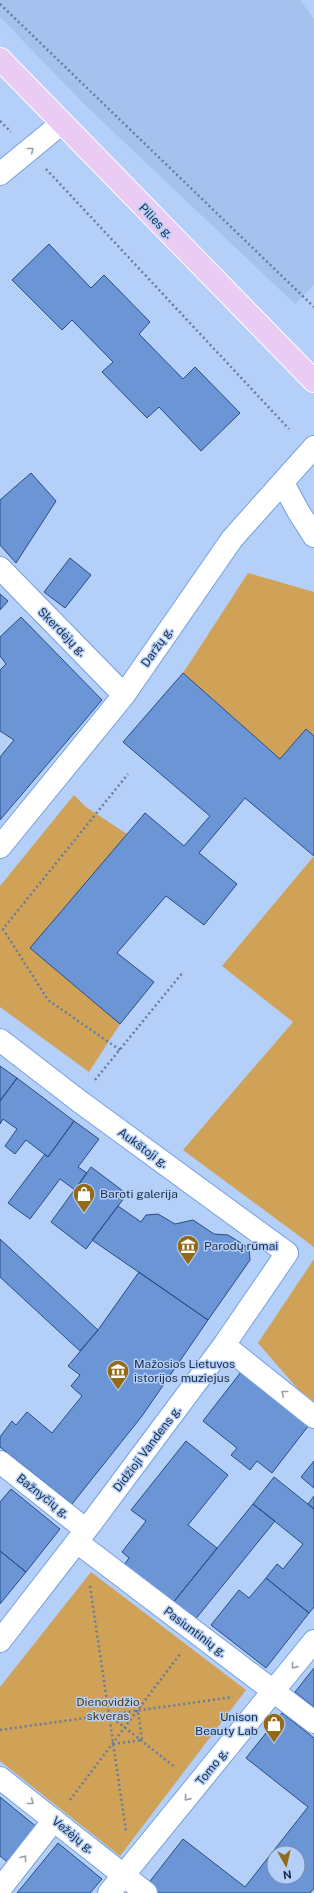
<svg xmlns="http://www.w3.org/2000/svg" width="314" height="1893" viewBox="0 0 314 1893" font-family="'Public Sans',sans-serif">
	<rect width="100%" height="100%" fill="#b4cff8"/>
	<!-- built -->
	<path fill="#a5c2ee" d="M0,0H300L314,19V285L295,304L84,104L0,17Z"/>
	<!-- green -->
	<path fill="#cfa258" d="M248,573L314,592V736L306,729L280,759L183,673Z
		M74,795L86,807L127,834L31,948L120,1024L89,1072L0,1007V886Z
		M314,856V1247L183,1150L293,1022L222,966Z
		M314,1259V1402L297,1388L258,1343Z
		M91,1572L246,1690L120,1856L0,1761V1687Z"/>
	<!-- building -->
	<path fill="#6b95d5" stroke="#264d87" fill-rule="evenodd" d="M49,244L91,288L104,275L150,322L139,334L183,379L195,367L240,413L201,451L159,407L147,418L102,372L113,362L72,320L62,330L12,280Z
		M31,473L56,501L16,563L0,545V500Z
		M70,558L91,575L65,608L44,592Z
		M0,594L8,601L0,610Z
		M21,617L102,700L0,820V757L14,740L0,731V670L6,664L0,656V637Z
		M183,673L280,759L306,729L314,736V856L245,798L199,853L237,884L204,925L166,896L117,953L154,982L120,1024L30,948L145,813L184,846L210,816L123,742Z
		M0,1066L17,1078L0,1101Z
		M17,1078L74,1121L48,1157L26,1140L15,1154L5,1146L17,1129L3,1119L0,1124V1101Z
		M74,1121L99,1139L78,1167L87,1173L75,1190L60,1179L30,1219L8,1203L45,1154L48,1157Z
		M91,1167L127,1194L86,1249L51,1222Z
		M118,1206L141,1222L146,1215L158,1214L175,1224L193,1220L214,1234L228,1235L249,1248L250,1260L208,1320L92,1240Z
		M0,1239L98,1330L80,1351L0,1277Z
		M139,1272L208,1320L142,1416L72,1504L0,1447V1437L12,1421L16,1425L27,1412L52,1433L82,1396L71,1386L80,1375L68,1366L98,1330Z
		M241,1372L309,1425L272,1473L257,1461L250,1470L231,1455L237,1448L203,1421Z
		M186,1441L228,1475L188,1525L217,1548L172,1604L124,1565L129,1558L122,1552L146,1521L131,1510Z
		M314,1461V1488L301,1477Z
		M274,1477L314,1509V1607L309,1613L266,1578L277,1564L283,1569L303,1544L253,1504Z
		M11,1489L60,1529L26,1572L0,1551V1502Z
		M314,1496V1509L308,1504Z
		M253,1504L275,1521L194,1621L172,1604Z
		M0,1551L26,1572L0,1604Z
		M266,1578L309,1613L266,1668L211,1625L239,1590L249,1598Z
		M314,1668V1707L295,1692Z
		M282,1713L314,1738V1888L310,1893H157L147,1885L183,1839L245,1887L308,1807L246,1758ZM274,1853H298V1877H274Z
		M0,1797L38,1828L10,1864L0,1856Z
		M58,1843L102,1879L90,1893H17Z"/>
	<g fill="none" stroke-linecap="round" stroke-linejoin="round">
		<!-- minor casing -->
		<g stroke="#75a0e1" stroke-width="24">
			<path id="minor" d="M0,174L62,123
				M283,483L298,511L314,536
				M0,568L124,695
				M0,847L124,695L232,539L314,447
				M0,1040L79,1101L287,1253L224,1345L86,1530L0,1641
				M224,1345L314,1417
				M0,1462L86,1530
				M77,1542L314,1722
				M0,1778L146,1893
				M0,1889L54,1820
				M109,1893L314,1641"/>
		</g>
		<!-- primary casing -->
		<g stroke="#fff" stroke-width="24">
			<path id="primary" d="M0,59L314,381"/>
		</g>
		<!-- path -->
		<path stroke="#667c9d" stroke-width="2.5" stroke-dasharray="2 3" stroke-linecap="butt" d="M0,4L314,307
			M0,121L11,132
			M46,169L289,429
			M120,1050L48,1000L3,929L128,774
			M95,1080L183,972
			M90,1586L126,1831
			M109,1715L176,1768
			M0,1730L233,1697
			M113,1744L142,1740L138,1712
			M70,1800L180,1654"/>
		<!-- minor -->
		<use href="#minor" stroke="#fff" stroke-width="22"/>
		<!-- primary -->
		<use href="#primary" stroke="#eacbf3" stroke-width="22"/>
	</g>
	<!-- one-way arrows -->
	<defs><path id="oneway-chevron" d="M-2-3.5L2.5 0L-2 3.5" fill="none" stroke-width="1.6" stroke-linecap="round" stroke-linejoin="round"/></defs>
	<g stroke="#98a0ac">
		<use href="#oneway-chevron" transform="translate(31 150) rotate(-39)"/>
		<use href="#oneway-chevron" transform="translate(284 1393) rotate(-141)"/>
		<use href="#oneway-chevron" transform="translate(294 1666) rotate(129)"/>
		<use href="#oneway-chevron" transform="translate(187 1798) rotate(129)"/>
		<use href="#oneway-chevron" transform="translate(31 1802) rotate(38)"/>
		<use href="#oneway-chevron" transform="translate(24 1858) rotate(-52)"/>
	</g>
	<!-- icons -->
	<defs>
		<g id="shop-pin" transform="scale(1.15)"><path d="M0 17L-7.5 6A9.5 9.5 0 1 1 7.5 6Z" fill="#956a16" stroke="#b4cff8"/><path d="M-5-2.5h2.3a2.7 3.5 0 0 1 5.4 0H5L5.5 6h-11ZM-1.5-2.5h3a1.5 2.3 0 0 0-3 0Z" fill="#fff"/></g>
		<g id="museum-pin" transform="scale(1.15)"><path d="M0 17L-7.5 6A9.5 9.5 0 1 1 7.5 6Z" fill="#956a16" stroke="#b4cff8"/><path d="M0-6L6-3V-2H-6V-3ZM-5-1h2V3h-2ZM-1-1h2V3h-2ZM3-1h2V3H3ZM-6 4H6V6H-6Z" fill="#fff"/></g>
	</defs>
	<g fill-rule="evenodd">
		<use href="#shop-pin" x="84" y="1194"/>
		<use href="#museum-pin" x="188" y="1246"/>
		<use href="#museum-pin" x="118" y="1371"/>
		<use href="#shop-pin" x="274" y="1724"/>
	</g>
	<g text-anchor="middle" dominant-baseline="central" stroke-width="3" stroke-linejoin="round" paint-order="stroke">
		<!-- street labels -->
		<g font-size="12" fill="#1b2c46" stroke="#b4cff8">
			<text transform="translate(156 221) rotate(46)">Pilies g.</text>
			<text transform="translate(62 632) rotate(45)">Skerdėjų g.</text>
			<text transform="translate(157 647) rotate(-55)">Daržų g.</text>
			<text transform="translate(143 1148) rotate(36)">Aukštoji g.</text>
			<text transform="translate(147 1449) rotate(-53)">Didžioji Vandens g.</text>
			<text transform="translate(43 1496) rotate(38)">Bažnyčių g.</text>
			<text transform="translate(195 1632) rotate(37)">Pasiuntinių g.</text>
			<text transform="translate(212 1767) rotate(-51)">Tomo g.</text>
			<text transform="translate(73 1835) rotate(39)">Vežėjų g.</text>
		</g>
		<!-- poi labels -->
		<g font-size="12" fill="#1b2c46" stroke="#b4cff8" text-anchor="start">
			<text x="100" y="1194">Baroti galerija</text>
			<text x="204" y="1246">Parodų rūmai</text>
			<text x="134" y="1364">Mažosios Lietuvos<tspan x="134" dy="14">istorijos muziejus</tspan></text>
			<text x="258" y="1717" text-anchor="end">Unison<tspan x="258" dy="14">Beauty Lab</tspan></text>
		</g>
		<!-- park labels -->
		<g font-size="12" fill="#4e380f" stroke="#b4cff8">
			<text x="108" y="1702">Dienovidžio<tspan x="108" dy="14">skveras</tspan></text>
		</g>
	</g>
	<!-- north arrow -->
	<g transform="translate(286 1865) rotate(172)"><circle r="19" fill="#b4cff8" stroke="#778eb1"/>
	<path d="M0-3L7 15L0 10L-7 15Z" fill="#956a16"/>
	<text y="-6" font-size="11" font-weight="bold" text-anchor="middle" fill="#1b2c46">N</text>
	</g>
</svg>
